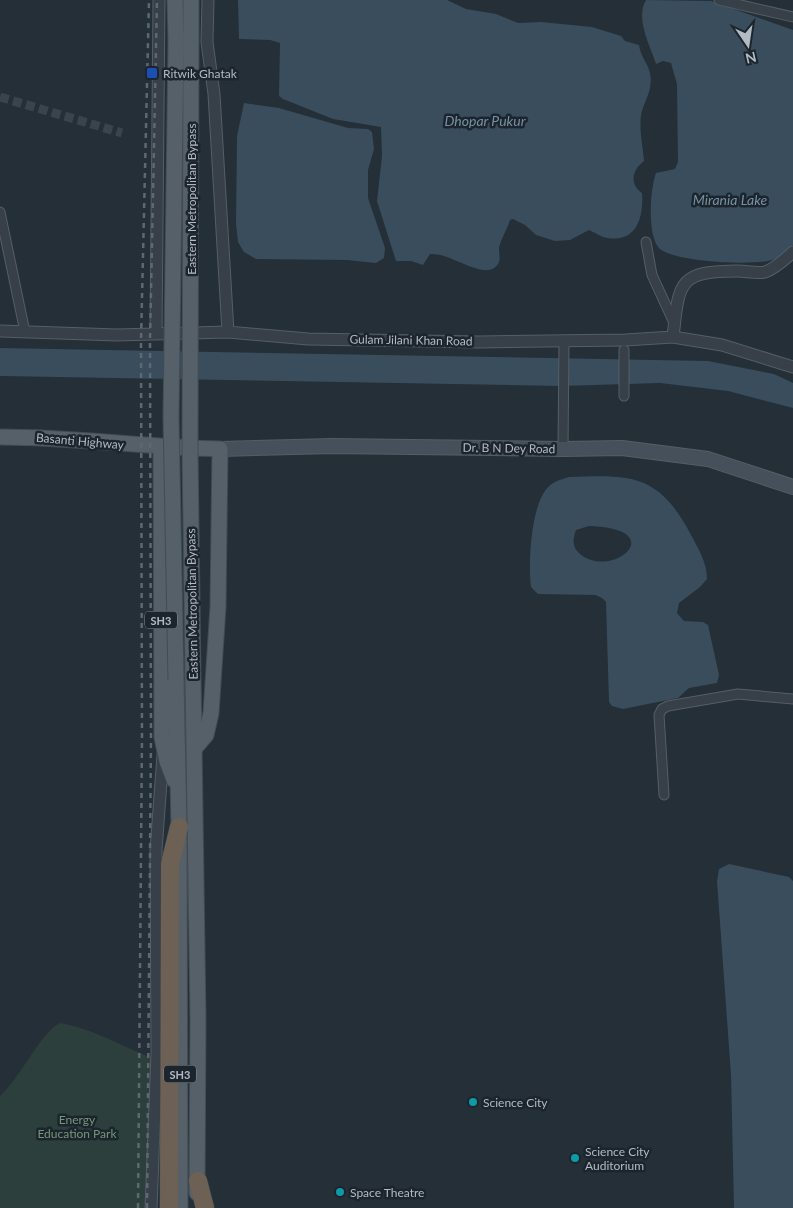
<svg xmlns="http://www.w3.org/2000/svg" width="793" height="1208" viewBox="0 0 793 1208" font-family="Lato,sans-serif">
	<rect width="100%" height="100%" fill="#242f37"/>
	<!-- green -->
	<path fill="#2c3f3c" d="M60,1023C94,1029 123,1047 155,1059L153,1208H0V1096C20,1078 42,1031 60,1023Z"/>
	<!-- water -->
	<path fill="#394d5d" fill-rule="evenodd" d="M238,0H447L466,9L496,14L518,23L541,22L592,27L621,36L625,41L639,45C641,58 648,63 650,73C653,89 646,98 642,111C638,125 643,146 644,161C632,170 629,184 642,193C644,220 635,245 603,237C598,235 594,232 589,230L570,240L555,241L536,235L525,225L513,219L510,220C507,230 500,240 499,249C499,254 501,260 498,264C486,283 451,252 430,254L423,265L411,261H396L377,201L382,156L381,127L333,119L283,99L279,96L280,43L270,40L239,39Z
		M646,0L711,1L793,30V245C786,251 781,257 772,260C753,266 672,262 659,248C647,235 650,189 656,173L675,169L678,162L677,84L671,63L663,61L656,64C650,45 635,19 646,0Z
		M244,103L279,108L348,128L368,129L372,132L374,149L368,170V198L385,248L384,258L376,263L347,260L256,259L244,252L238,242L236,224L237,136Z
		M0,348L708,361L774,374L793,383V408L728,391L660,383L561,386L0,376Z
		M569,477C630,475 658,473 690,533C698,548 707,562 707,579L700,587L679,603L677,613L684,621L703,622L708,625L719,675L717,683L689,688L678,698L623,709L612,706L609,702L606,602L602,598L595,595L538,594L531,587C528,563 531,515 543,494C549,483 558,480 569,477ZM589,526C675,529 608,583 578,552C572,546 573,538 576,530Z
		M729,864L789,877L793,881V1208H734L731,1075L717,881L719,869Z"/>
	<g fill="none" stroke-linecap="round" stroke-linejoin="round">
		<!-- minor-tunnel -->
		<path stroke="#39444c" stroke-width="9" stroke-dasharray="9 4.5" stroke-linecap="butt" d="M0,97L122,133"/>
		<!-- minor casing -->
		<g stroke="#555e66" stroke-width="11">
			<path id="minor" d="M719,0L793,17
				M0,212L25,332
				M646,242L652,275L675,325
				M624,396V350
				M563,449L564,340
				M664,795L659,715L662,709L668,706L738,694L793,699"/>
		</g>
		<!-- tertiary casing -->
		<g stroke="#555e66" stroke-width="13">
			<path id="tertiary" d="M208,0L207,42L214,94L228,332
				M0,331L117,335L228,332L308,339L479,342L625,340L673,337L722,345L793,367
				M156,334L159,0
				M673,337C679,282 678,271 738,271C746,271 757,274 765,272C775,269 785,259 793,252
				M151,1208L157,1053L156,850L163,755"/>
		</g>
		<!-- secondary casing -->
		<g stroke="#555e66" stroke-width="16">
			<path id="secondary" d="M220,449L333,446L563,449L622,448L708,459L793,487"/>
		</g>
		<!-- primary casing -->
		<g stroke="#434c54" stroke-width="17">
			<path id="primary" d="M175,0L176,41
				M191,0V40
				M0,437C73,437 146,447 220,449L218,607L211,713L206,735L194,749
				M161,448L162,737L167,762L174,780
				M193,677L198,1019L197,1193
				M176,680L179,827L180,1208"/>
		</g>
		<!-- motorway casing -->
		<g stroke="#424b53" stroke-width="19">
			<path id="motorway" d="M198,1181L205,1208
				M169,1208L170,864L179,827"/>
		</g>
		<!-- minor -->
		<use href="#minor" stroke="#374048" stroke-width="9"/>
		<!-- tertiary -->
		<use href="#tertiary" stroke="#374048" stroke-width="11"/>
		<!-- secondary -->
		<use href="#secondary" stroke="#46505a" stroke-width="14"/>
		<!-- primary -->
		<use href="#primary" stroke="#556068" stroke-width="15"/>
		<!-- motorway -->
		<use href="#motorway" stroke="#6d6055" stroke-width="18"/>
		<!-- rail -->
		<path stroke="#5e6871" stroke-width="2.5" stroke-dasharray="5 5" stroke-linecap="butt" d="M138,1208L142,736L141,341L149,0
			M147,1208L151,736L150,341L157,0"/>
		<!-- primary-bridge casing -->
		<g stroke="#434c54" stroke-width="17" stroke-linecap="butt">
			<path id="primary-bridge" d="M191,40L190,450L193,677
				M176,41L171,416L176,680"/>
		</g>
		<!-- primary-bridge -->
		<use href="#primary-bridge" stroke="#556068" stroke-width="15"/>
	</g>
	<!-- markers -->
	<rect fill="#1a4fb4" stroke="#1c252d" stroke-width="2" x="146" y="67" width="12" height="12" rx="2.5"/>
	<g fill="#0f9aa8" stroke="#1c252d" stroke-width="2">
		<circle cx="473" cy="1102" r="5"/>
		<circle cx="575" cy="1158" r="5"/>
		<circle cx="340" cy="1192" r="5"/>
	</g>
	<g text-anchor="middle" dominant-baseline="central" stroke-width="5" stroke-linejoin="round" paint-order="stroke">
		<!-- shield labels -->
		<g fill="#1c252d" stroke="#858e97" stroke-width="1">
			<rect x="145" y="611.5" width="32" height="17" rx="4"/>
			<rect x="164" y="1065.5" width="32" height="17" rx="4"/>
		</g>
		<g font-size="11" font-weight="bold" fill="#b2bbc4">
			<text x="161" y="620">SH3</text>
			<text x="180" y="1074">SH3</text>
		</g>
		<!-- poi labels -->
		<g font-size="12" fill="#b2bbc4" stroke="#1c252d" text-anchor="start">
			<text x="163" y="73">Ritwik Ghatak</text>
			<text x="483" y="1102">Science City</text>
			<text x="585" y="1151">Science City<tspan x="585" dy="14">Auditorium</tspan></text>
			<text x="350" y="1192">Space Theatre</text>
		</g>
		<!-- street labels -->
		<g font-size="12" fill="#b2bbc4" stroke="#1c252d">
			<text transform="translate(191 199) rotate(-90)">Eastern Metropolitan Bypass</text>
			<text transform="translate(411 340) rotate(1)">Gulam Jilani Khan Road</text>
			<text transform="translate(80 441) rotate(5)">Basanti Highway</text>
			<text transform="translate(509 448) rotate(1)">Dr. B N Dey Road</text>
			<text transform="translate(192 604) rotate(-91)">Eastern Metropolitan Bypass</text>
		</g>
		<!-- park labels -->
		<g font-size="12" fill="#739776" stroke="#1c252d">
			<text x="77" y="1119">Energy<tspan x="77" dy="14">Education Park</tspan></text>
		</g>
		<!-- water labels -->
		<g font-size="14" font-style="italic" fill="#7690a4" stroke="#1c252d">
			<text x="485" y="120">Dhopar Pukur</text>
			<text x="730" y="199">Mirania Lake</text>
		</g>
	</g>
	<!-- north arrow -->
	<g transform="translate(748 45) rotate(167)" stroke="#1c252d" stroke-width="4" paint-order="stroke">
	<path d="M0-4L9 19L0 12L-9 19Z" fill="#b2bbc4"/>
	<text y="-8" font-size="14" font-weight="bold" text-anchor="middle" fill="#b2bbc4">N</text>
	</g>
</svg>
